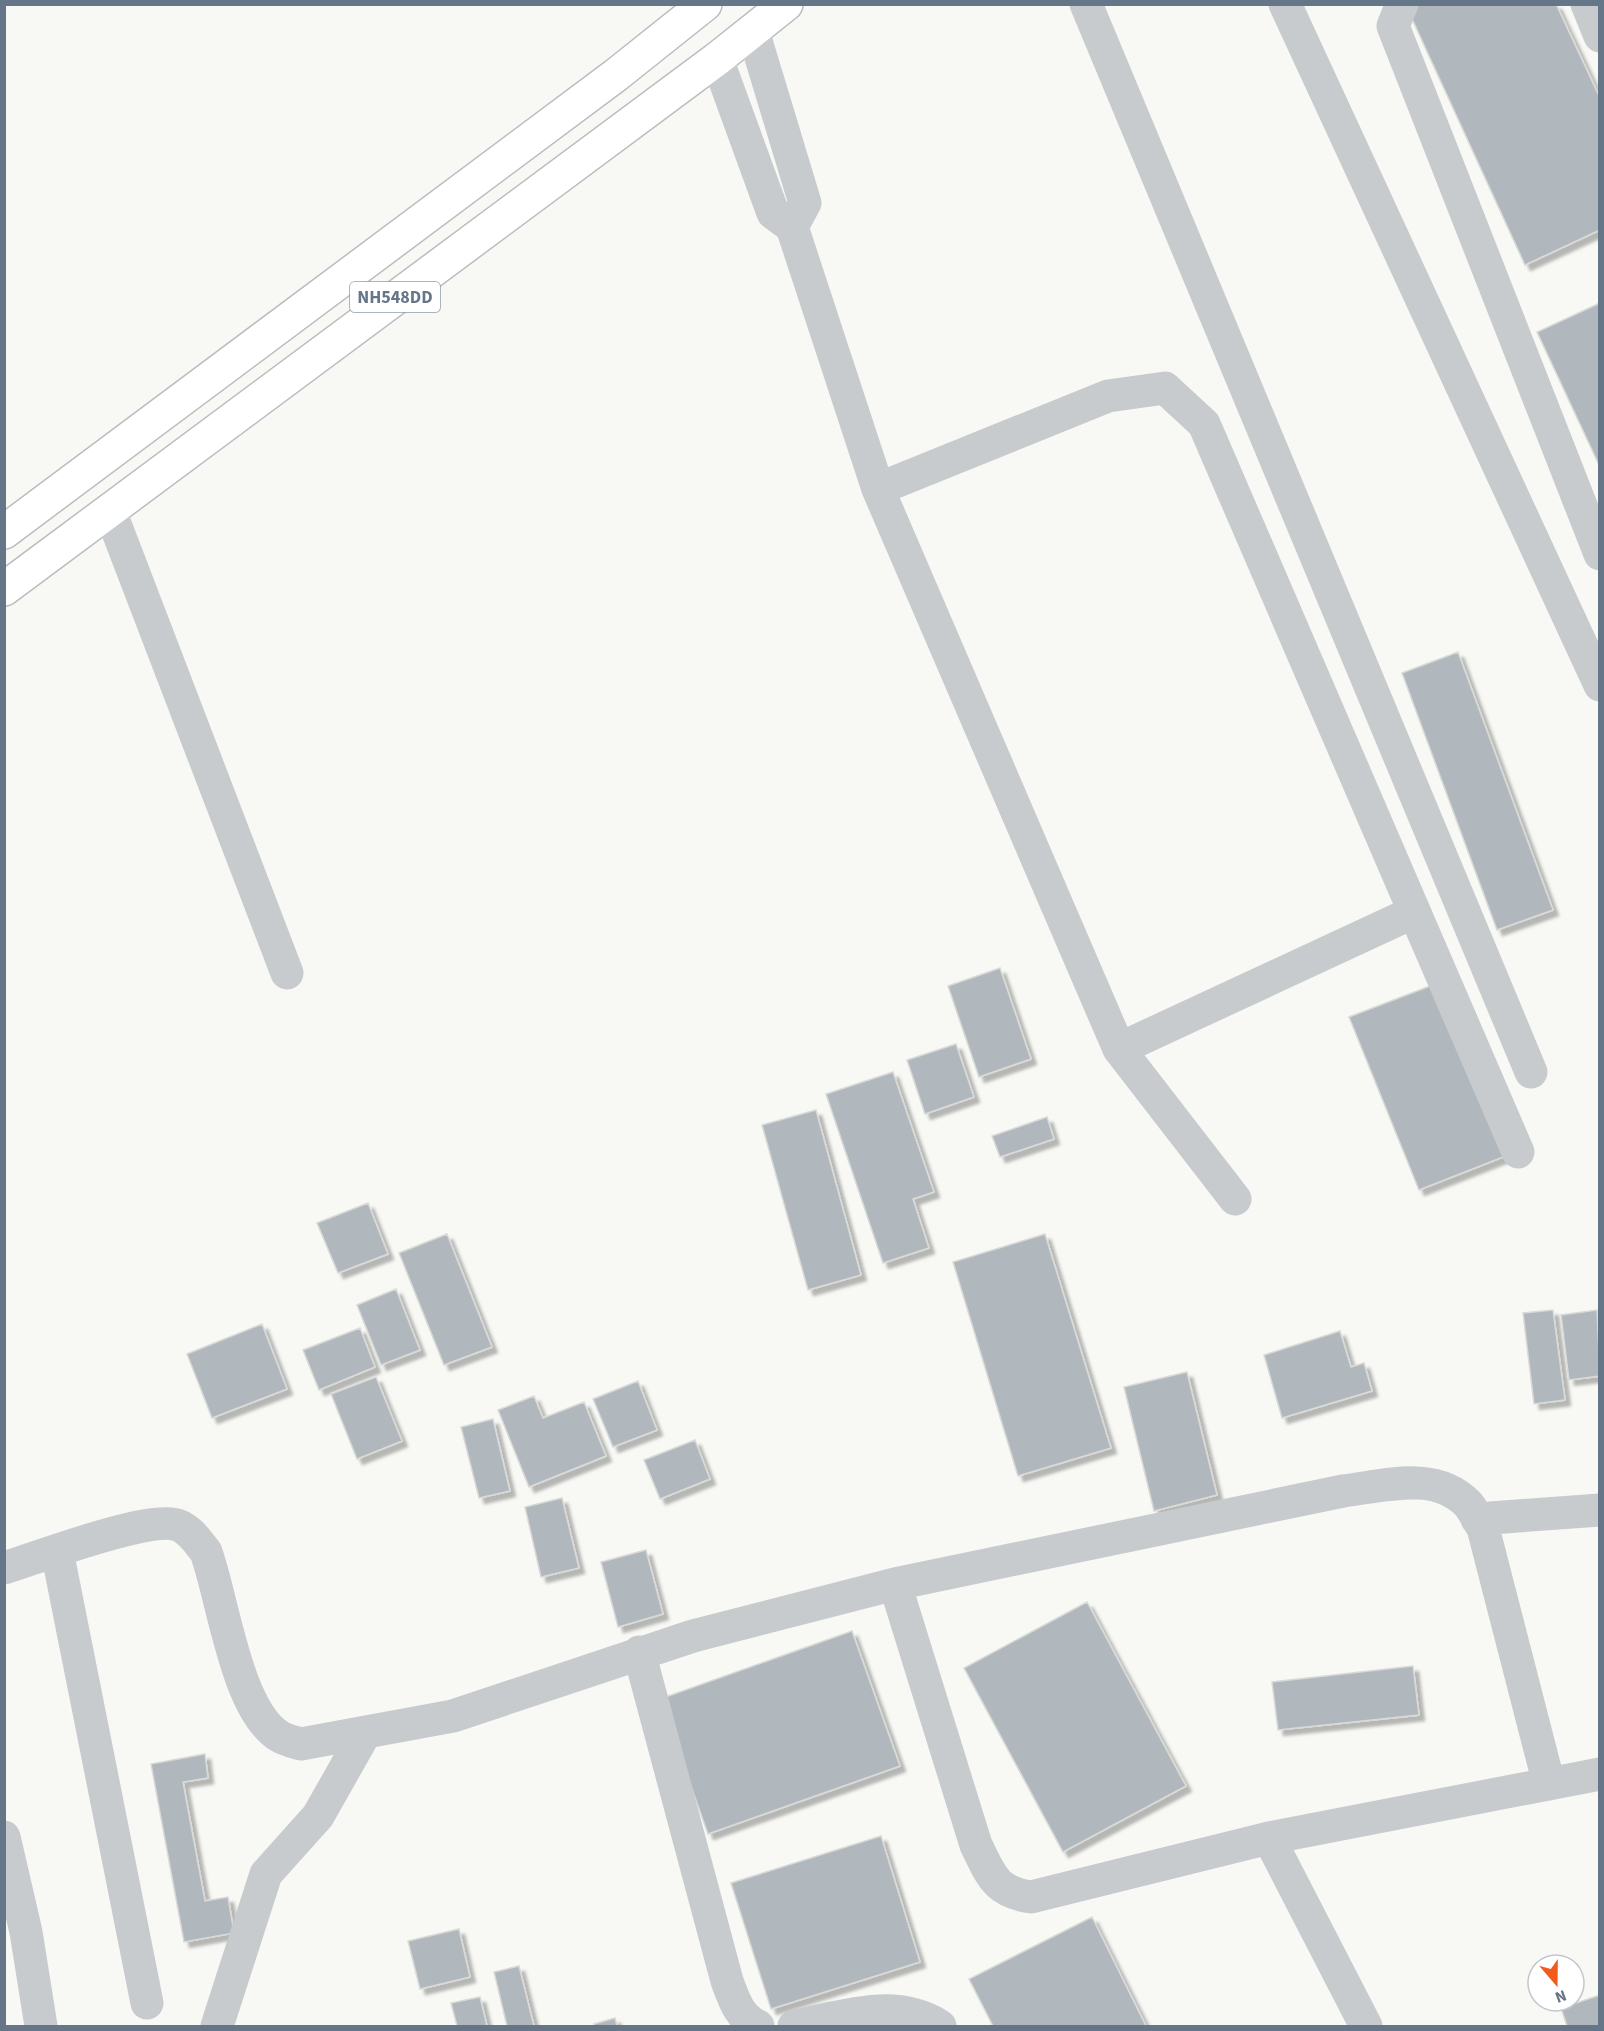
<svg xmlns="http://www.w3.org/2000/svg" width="1604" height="2031" viewBox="0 0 1604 2031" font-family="'Source Sans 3',sans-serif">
	<defs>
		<filter id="shadow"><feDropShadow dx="5.5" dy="5.5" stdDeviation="1.5" flood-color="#0004"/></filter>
	</defs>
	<rect width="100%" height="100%" fill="#f8f8f5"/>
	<!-- building -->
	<path fill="#b0b8be" stroke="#d9dad7" stroke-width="1.5" filter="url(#shadow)" d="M1420,4H1556L1600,98V230L1525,265L1408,10Z
		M1600,303V467L1537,332Z
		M1458,652L1553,910L1497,930L1402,673Z
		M1000,968L1031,1059L979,1077L948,986Z
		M1438,983L1503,1157L1419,1190L1349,1017Z
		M956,1044L974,1097L925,1114L907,1060Z
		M893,1072L934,1192L913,1199L929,1248L883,1263L826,1094Z
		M816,1110L861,1275L808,1290L762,1125Z
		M1047,1117L1054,1139L1000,1157L992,1136Z
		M368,1203L388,1254L338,1273L317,1223Z
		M447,1234L492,1347L444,1365L399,1253Z
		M1045,1234L1111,1448L1018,1476L953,1262Z
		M396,1289L420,1350L381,1365L357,1305Z
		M1553,1310L1565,1400L1534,1404L1523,1313Z
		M1597,1310L1600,1376L1569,1380L1561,1315Z
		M262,1324L287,1389L212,1418L187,1354Z
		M360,1328L375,1367L319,1390L303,1350Z
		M1340,1331L1351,1367L1364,1363L1372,1391L1282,1418L1264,1355Z
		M1187,1372L1217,1495L1154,1511L1124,1387Z
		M376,1377L402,1441L357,1459L331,1394Z
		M638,1381L657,1430L613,1447L593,1399Z
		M534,1396L543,1418L584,1402L606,1456L529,1487L498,1410Z
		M493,1419L510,1491L479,1498L461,1427Z
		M695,1440L710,1479L660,1499L644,1460Z
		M562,1498L579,1568L541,1577L525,1507Z
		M646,1550L663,1614L618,1627L601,1562Z
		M1087,1602L1186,1786L1063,1852L964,1668Z
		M852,1631L900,1766L708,1834L660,1699Z
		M1413,1666L1419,1715L1278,1730L1272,1682Z
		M205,1754L208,1778L183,1782L205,1901L228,1897L234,1933L184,1942L151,1764Z
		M881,1836L920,1962L771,2009L731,1883Z
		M1092,1917L1146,2026H993L969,1979Z
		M459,1929L470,1977L420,1989L408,1941Z
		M519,1966L534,2026H507L494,1972Z
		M1600,1995V2026H1567L1561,2008Z
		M480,1997L487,2026H457L451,2003Z
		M615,2018L617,2026H595L594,2024Z"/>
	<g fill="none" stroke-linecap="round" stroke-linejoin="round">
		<!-- highway casing -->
		<g stroke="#b9bdc0" stroke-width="36">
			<path id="highway" d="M4,532L616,75L705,4
				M4,589L717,59L786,4"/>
		</g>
		<!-- minor -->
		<path stroke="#c7cbce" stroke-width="33" d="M1086,4L1531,1072
			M1285,4L1600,685
			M1402,4L1393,26L1600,554
			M1587,4L1600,36
			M753,31L805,203L792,227
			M717,59L773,213L792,227L878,489L1119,1049L1235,1199
			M878,489L1108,396L1165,388L1204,424L1518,1152
			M110,511L287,973
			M1119,1049L1414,912
			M1477,1519L1600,1510
			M57,1551L147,2003
			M4,1568C37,1558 153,1513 180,1526C191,1531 198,1542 206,1552C223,1599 236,1709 279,1736C285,1740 294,1742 301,1744L453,1716L693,1636L895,1584L976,1845C991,1875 995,1892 1031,1897L1269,1838
			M895,1584L1343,1491C1385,1486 1435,1470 1468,1504C1474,1511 1478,1521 1483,1528L1549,1784
			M639,1652L727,1981C734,2000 739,2017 758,2026
			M4,1837L26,1932L41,2026
			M217,2026L266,1874L318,1816L365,1733
			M794,2026C842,2017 895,1997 940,2026
			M1366,2026L1269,1838L1600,1774"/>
		<!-- highway -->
		<use href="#highway" stroke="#fff" stroke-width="33"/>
	</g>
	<g text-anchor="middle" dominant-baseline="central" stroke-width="6" stroke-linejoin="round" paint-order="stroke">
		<!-- shield labels -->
		<rect fill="#fff" stroke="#929fac" stroke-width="1.5" x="350" y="282" width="90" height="30" rx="4.5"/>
		<g font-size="18" font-weight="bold" fill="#647688">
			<text x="395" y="297">NH548DD</text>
		</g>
	</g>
	<!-- border -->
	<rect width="1604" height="2031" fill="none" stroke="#647688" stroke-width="12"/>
	<!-- north arrow -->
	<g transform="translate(1556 1983) rotate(160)"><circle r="28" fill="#ffffff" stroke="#c1c8cf" stroke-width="1.5"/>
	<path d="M0-4.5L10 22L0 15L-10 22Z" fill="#f25c1a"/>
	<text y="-9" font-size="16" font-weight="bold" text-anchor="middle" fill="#647688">N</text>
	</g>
</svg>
